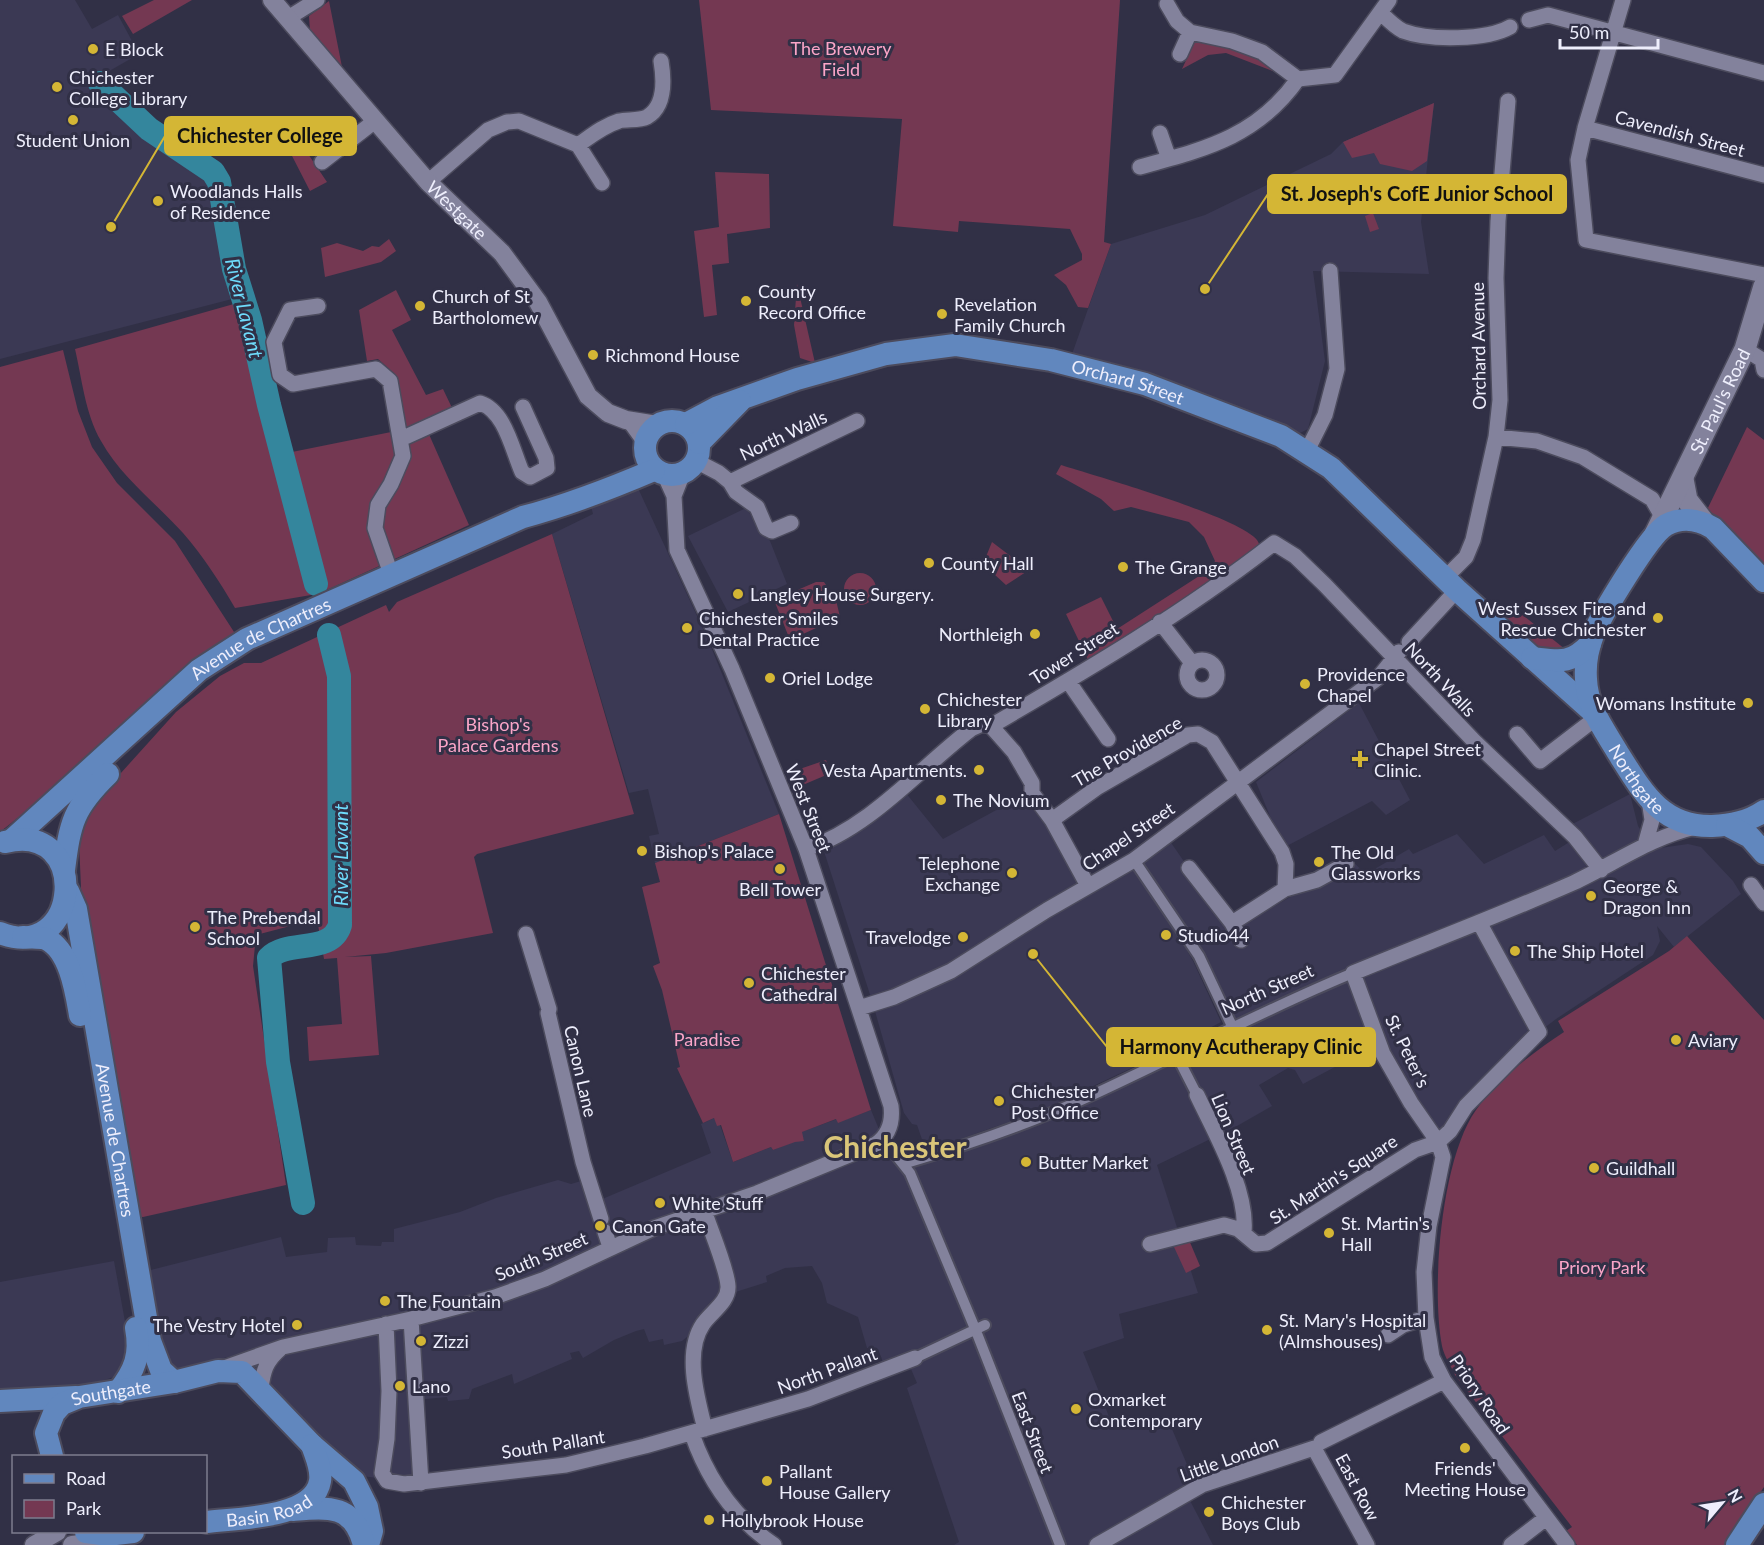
<svg xmlns="http://www.w3.org/2000/svg" width="1764" height="1545" viewBox="0 0 1764 1545" font-family="Lato,sans-serif">
	<rect width="100%" height="100%" fill="#313046"/>
	<!-- built -->
	<path fill="#3b3954" d="M0,0H75L92,29L118,15L139,54L90,82L151,138L214,177L236,298L0,359Z
		M1434,103L1421,222L1429,274L1313,271L1325,361L1308,429L1298,434L1071,357L1111,244L1205,215L1331,154L1343,142Z
		M637,486L709,642L779,814L655,863L649,836L659,834L648,789L629,793L552,534L593,514L591,506Z
		M746,508L770,541L787,584L728,612L688,536Z
		M1359,703L1410,800L1386,815L1372,801L1283,848L1256,782Z
		M901,787L943,839L1035,789L1084,884L1134,860L1193,961L1221,1022L1155,1057L1040,1111L926,1151L917,1125L912,1124L904,1113L873,1004L822,845Z
		M1630,794L1638,826L1653,849L1688,844L1701,847L1733,881L1741,894L1674,947L1657,926L1660,941L1653,955L1556,1019L1539,1032L1438,1142L1378,1044L1303,1084L1295,1070L1288,1068L1259,1085L1272,1106L1237,1126L1157,1165L1198,1293L1119,1314L1124,1338L1083,1352L1114,1429L1136,1420L1138,1425L1172,1429L1194,1481L1183,1487L1213,1545H954L959,1542L907,1388L917,1383L908,1362L886,1370L878,1349L867,1348L858,1317L827,1303L822,1283L812,1266L785,1268L766,1276L767,1282L726,1295L703,1324L682,1341L664,1345L663,1339L649,1342L644,1329L636,1331L614,1340L583,1358L579,1351L570,1353L572,1359L514,1384L512,1374L472,1389L469,1399L448,1401L447,1397L416,1400L421,1483L361,1476L261,1389L263,1371L256,1350L180,1369L161,1370L139,1273L281,1237L286,1257L327,1252L328,1238L355,1237L356,1245L381,1246L382,1242H394V1229L460,1212L496,1198L558,1180L571,1184L581,1181L586,1196L600,1200L711,1153L701,1124L714,1118L720,1125L733,1162L771,1147L773,1150L795,1141H804L801,1132L837,1119L839,1122L871,1110L883,1139L903,1164L1042,1116L1232,1026L1199,956L1133,855L1165,834L1232,931L1352,861L1366,874L1409,849L1413,854L1457,834L1484,864L1544,835L1555,851L1571,841L1561,830Z
		M114,1261L130,1349L117,1376L79,1388L0,1390V1282Z"/>
	<!-- green -->
	<path fill="#743852" d="M154,0H192L133,34L122,16Z
		M699,0H1120L1104,242L1111,244L1088,308L1078,307L1066,285L1054,275L1082,260V254L1070,229L959,221L958,232L893,226L902,119L711,110Z
		M329,1L343,72L310,31L309,16Z
		M1196,39L1260,56L1283,75L1226,53L1208,55L1182,69Z
		M1434,103L1427,161L1412,171L1380,164L1374,153L1352,158L1343,142Z
		M302,145L327,182L310,191L290,152Z
		M715,172L769,174L770,228L727,234L729,263L712,265L717,315L704,317L694,231L719,227Z
		M1371,208L1379,229L1370,232L1365,216L1370,214L1368,209Z
		M389,239L396,251L381,262L325,277L321,248L337,243L363,251L372,246L379,247Z
		M797,284L815,363L800,358L794,325Z
		M396,290L411,320L392,330L426,395L443,389L453,410L424,423L469,525L329,589L311,595L235,608C220,582 203,556 183,533C156,503 121,477 101,441C85,413 82,379 75,349L255,298L292,452L406,429L396,375L378,359L367,361L359,310Z
		M63,350L78,411L92,447L117,483L175,541L236,635L174,677L74,773L0,832V367Z
		M1747,427L1764,440V575L1705,514Z
		M1061,465C1089,474 1256,521 1259,544L1238,569L1090,664L1066,614L1101,597L1117,629L1210,569L1215,561L1204,537L1189,522L1131,507L1114,511L1101,499L1056,474Z
		M552,534L634,814L477,854L474,857L493,933L386,953L345,957L371,956L379,1055L309,1061L307,1027L342,1024L337,958L324,959L317,919L256,935L253,966L286,1185L143,1217L131,1216L82,910L79,842L83,821L111,784L176,712L220,676L244,663H261L386,605L389,612L397,602Z
		M992,542L1029,570L1006,585L983,564Z
		M844 589a16 16 0 1 1 32 0a16 16 0 1 1-32 0Z
		M816,582H824L836,600L840,617L790,640L774,600Z
		M1513,607L1571,654H1536L1500,622Z
		M826,760L831,773L798,787L788,773Z
		M779,814L871,1110L838,1123L836,1119L802,1132L804,1141L795,1142L773,1150L771,1147L733,1162L721,1125L717,1126L714,1118L703,1123L677,1068L680,1067L662,990L653,966L660,963L642,887L660,882L655,863Z
		M1687,936L1764,1020V1487L1724,1545H1577L1566,1531L1572,1527L1455,1375C1451,1366 1444,1356 1442,1346C1431,1288 1441,1159 1476,1110C1498,1079 1532,1053 1564,1032L1558,1021L1669,951Z
		M1189,1240L1200,1266L1186,1273L1174,1247Z"/>
	<g fill="none" stroke-linecap="round" stroke-linejoin="round">
		<!-- stream -->
		<path stroke="#34869d" stroke-width="4" d="M299,1203H303"/>
		<!-- river -->
		<path stroke="#34869d" stroke-width="24" d="M100,83L149,129L213,172L219,182L234,269L250,320L269,405L316,584
			M303,1203L278,1062L269,958C287,939 331,955 340,925L339,676L329,635"/>
		<!-- pedestrian casing -->
		<g stroke="#4c4b5d" stroke-width="14">
			<path id="pedestrian" d="M1134,860L1199,956L1232,1026
				M1176,1054L1197,1095
				M883,1139L910,1173L976,1331L1060,1545
				M903,1164C965,1146 1029,1124 1088,1097C1177,1056 1263,1010 1353,973
				M915,1358L985,1325"/>
		</g>
		<!-- minor casing -->
		<g stroke="#4c4b5d" stroke-width="18">
			<path id="minor" d="M1623,0L1585,128L1578,160L1586,240L1764,275
				M1167,4L1177,21L1190,32L1232,41L1262,52L1298,79
				M1381,13C1388,20 1395,27 1403,31C1430,41 1487,40 1510,27
				M288,18L317,0
				M1529,20L1548,15L1764,73
				M1180,54L1190,32
				M1585,128L1764,175
				M1160,133L1169,159
				M578,145C591,136 603,126 619,121C627,119 639,121 647,117C666,106 664,79 661,61
				M322,162L375,121
				M1140,167C1205,149 1257,137 1298,79L1335,75L1389,0
				M428,182L488,130L507,122L519,121L578,145L602,183
				M318,306L290,310L274,342L280,375L293,384L376,369L390,381L403,456L391,484L378,505L375,528L391,574
				M1745,349L1762,360L1764,370
				M1496,437L1537,441L1583,457L1652,499L1663,518
				M401,439L480,403C505,411 512,449 522,472L530,477L547,468L546,458L523,407
				M1307,451L1325,415L1337,369L1330,271
				M696,461L719,473L730,482L736,492L757,507L766,528L772,531L791,523
				M730,482L857,421
				M674,496L683,473
				M1445,578L1466,557L1473,540L1496,437L1500,400L1496,278L1498,221L1508,101
				M1160,622L1192,663
				M1409,642L1457,590
				M1187 675a15 15 0 1 1 30 0a15 15 0 1 1-30 0Z
				M1068,681L1108,739
				M991,726L1014,752L1032,783V793L1052,820L1088,886
				M1517,734L1540,761L1596,718
				M1052,820L1098,787L1188,735L1198,734L1212,742L1282,852L1286,864L1285,889
				M1645,845L1652,820L1649,800
				M806,849C870,828 919,769 971,729L982,724L991,726C1087,670 1186,612 1274,543L1295,556L1325,585L1474,741L1575,837L1601,870
				M1189,868L1232,923L1241,940
				M1751,885L1764,903
				M1232,923L1285,889L1317,880L1346,864
				M526,934L549,1009L548,1013L583,1162L601,1219
				M859,1008L894,997L951,971L1047,910L1134,860L1379,677L1399,652
				M1197,1095C1215,1133 1248,1190 1244,1232
				M704,1210C710,1229 727,1268 728,1286C729,1302 711,1312 703,1324C684,1352 697,1398 705,1429
				M605,1232L610,1247
				M1150,1244L1224,1225L1238,1229L1256,1244L1267,1243L1415,1150L1438,1142L1450,1131L1466,1106L1539,1032L1479,922
				M411,1319L421,1483
				M386,1324L389,1391L387,1439L382,1473L387,1481L404,1484L566,1465L645,1446L808,1399L915,1358
				M1388,1335L1403,1325L1426,1318
				M224,1368L283,1347L411,1319L495,1297L545,1279L654,1228L757,1193L876,1144C889,1135 893,1122 891,1106L806,849L732,669L677,550L674,496L664,474
				M261,1389C263,1371 266,1361 280,1349
				M692,1434C708,1480 733,1517 774,1545
				M1321,1442L1444,1381
				M1097,1545L1202,1485L1314,1448L1367,1545
				M1511,1545L1546,1518
				M1567,1545L1444,1381L1432,1357L1426,1318L1424,1272L1429,1226L1443,1157L1438,1142L1411,1103L1383,1054L1353,973C1426,943 1500,915 1573,883C1614,864 1651,837 1696,827"/>
		</g>
		<!-- tertiary casing -->
		<g stroke="#4c4b5d" stroke-width="21">
			<g id="tertiary">
				<path id="s1" d="M272,0L428,182L502,253L538,302L588,396L608,413L626,420L657,425"/>
				<path d="M632,422L645,440"/>
				<path d="M34,1545L57,1532"/>
				<path d="M72,1545L89,1543L107,1536"/>
			</g>
		</g>
		<!-- secondary casing -->
		<g stroke="#4c4b5d" stroke-width="24">
			<g id="secondary">
				<path d="M1683,479L1687,500L1704,522"/>
				<path id="s2" d="M1654,536L1745,349L1764,286"/>
			</g>
		</g>
		<!-- primary casing -->
		<g stroke="#4c4b5d" stroke-width="26">
			<g id="primary">
				<circle cx="672" cy="448" r="27"/>
				<path id="s3" d="M686,424L718,407L797,379L886,354L955,345L1051,360L1145,384L1281,436L1331,468L1457,590L1593,712"/>
				<path d="M699,443L740,401"/>
				<path id="s4" d="M1764,581L1713,528C1698,519 1681,517 1666,525C1649,535 1601,615 1593,635C1588,648 1585,665 1586,679C1587,708 1604,729 1618,753C1642,791 1661,827 1712,826C1731,825 1748,822 1764,811"/>
				<path d="M1532,658C1559,661 1570,665 1590,644"/>
				<path d="M1727,825L1750,837L1764,853"/>
				<path id="s5" d="M12,840L199,670L247,639L523,517C568,505 612,488 654,470"/>
				<path d="M64,870C70,823 73,808 108,774"/>
				<path id="s6" d="M68,891L76,909L150,1341L161,1370L174,1382"/>
				<path d="M0,933C81,965 92,820 5,842"/>
				<path d="M23,937C30,938 40,937 46,939C70,950 76,992 80,1015"/>
				<path d="M118,1392C135,1370 141,1355 136,1328"/>
				<path d="M0,1401L76,1397"/>
				<path id="s7" d="M52,1456L46,1433L54,1413L62,1404L79,1397L174,1382L218,1371L242,1372L312,1445L354,1481L367,1507L372,1531L368,1545"/>
				<path d="M293,1510C328,1507 354,1504 364,1545"/>
				<path id="s8" d="M206,1522C236,1518 314,1519 320,1481C322,1469 316,1457 312,1445"/>
				<path d="M86,1532L108,1535L133,1532"/>
				<path d="M1737,1545L1764,1504"/>
			</g>
		</g>
		<!-- pedestrian -->
		<use href="#pedestrian" stroke="#83829c" stroke-width="10"/>
		<!-- minor -->
		<use href="#minor" stroke="#83829c" stroke-width="15"/>
		<!-- tertiary -->
		<use href="#tertiary" stroke="#83829c" stroke-width="18"/>
		<!-- secondary -->
		<use href="#secondary" stroke="#83829c" stroke-width="21"/>
		<!-- primary -->
		<use href="#primary" stroke="#6187be" stroke-width="22"/>
	</g>
	<!-- markers -->
	<g fill="#d4b635" stroke="#313046" stroke-width="2">
		<circle cx="93" cy="49" r="6"/>
		<circle cx="57" cy="87" r="6"/>
		<circle cx="73" cy="120" r="6"/>
		<circle cx="158" cy="201" r="6"/>
		<circle cx="746" cy="301" r="6"/>
		<circle cx="420" cy="306" r="6"/>
		<circle cx="942" cy="314" r="6"/>
		<circle cx="593" cy="355" r="6"/>
		<circle cx="929" cy="563" r="6"/>
		<circle cx="1123" cy="567" r="6"/>
		<circle cx="738" cy="594" r="6"/>
		<circle cx="1658" cy="618" r="6"/>
		<circle cx="687" cy="628" r="6"/>
		<circle cx="1035" cy="634" r="6"/>
		<circle cx="770" cy="678" r="6"/>
		<circle cx="1305" cy="684" r="6"/>
		<circle cx="1748" cy="703" r="6"/>
		<circle cx="925" cy="709" r="6"/>
		<path d="M1357 750h6v6h6v6h-6v6h-6v-6h-6v-6h6z"/>
		<circle cx="979" cy="770" r="6"/>
		<circle cx="941" cy="800" r="6"/>
		<circle cx="642" cy="851" r="6"/>
		<circle cx="1319" cy="862" r="6"/>
		<circle cx="780" cy="869" r="6"/>
		<circle cx="1012" cy="873" r="6"/>
		<circle cx="1591" cy="896" r="6"/>
		<circle cx="195" cy="927" r="6"/>
		<circle cx="1166" cy="935" r="6"/>
		<circle cx="963" cy="937" r="6"/>
		<circle cx="1515" cy="951" r="6"/>
		<circle cx="749" cy="983" r="6"/>
		<circle cx="1676" cy="1040" r="6"/>
		<circle cx="999" cy="1101" r="6"/>
		<circle cx="1026" cy="1162" r="6"/>
		<circle cx="1594" cy="1168" r="6"/>
		<circle cx="660" cy="1203" r="6"/>
		<circle cx="600" cy="1226" r="6"/>
		<circle cx="1329" cy="1233" r="6"/>
		<circle cx="385" cy="1301" r="6"/>
		<circle cx="297" cy="1325" r="6"/>
		<circle cx="1267" cy="1330" r="6"/>
		<circle cx="421" cy="1341" r="6"/>
		<circle cx="400" cy="1386" r="6"/>
		<circle cx="1076" cy="1409" r="6"/>
		<circle cx="1465" cy="1448" r="6"/>
		<circle cx="767" cy="1481" r="6"/>
		<circle cx="1209" cy="1512" r="6"/>
		<circle cx="709" cy="1520" r="6"/>
	</g>
	<g text-anchor="middle" dominant-baseline="central" stroke-width="6" stroke-linejoin="round" paint-order="stroke">
		<!-- park labels -->
		<g font-size="18" fill="#fba5c8" stroke="#313046">
			<text x="841" y="48">The Brewery<tspan x="841" dy="21">Field</tspan></text>
			<text x="498" y="724">Bishop's<tspan x="498" dy="21">Palace Gardens</tspan></text>
			<text x="707" y="1039">Paradise</text>
			<text x="1602" y="1267">Priory Park</text>
		</g>
		<!-- poi labels -->
		<g font-size="18" fill="#eeeefc" stroke="#313046" text-anchor="start">
			<text x="105" y="49">E Block</text>
			<text x="69" y="77">Chichester<tspan x="69" dy="21">College Library</tspan></text>
			<text x="73" y="140" text-anchor="middle">Student Union</text>
			<text x="170" y="191">Woodlands Halls<tspan x="170" dy="21">of Residence</tspan></text>
			<text x="758" y="291">County<tspan x="758" dy="21">Record Office</tspan></text>
			<text x="432" y="296">Church of St<tspan x="432" dy="21">Bartholomew</tspan></text>
			<text x="954" y="304">Revelation<tspan x="954" dy="21">Family Church</tspan></text>
			<text x="605" y="355">Richmond House</text>
			<text x="941" y="563">County Hall</text>
			<text x="1135" y="567">The Grange</text>
			<text x="750" y="594">Langley House Surgery.</text>
			<text x="1646" y="608" text-anchor="end">West Sussex Fire and<tspan x="1646" dy="21">Rescue Chichester</tspan></text>
			<text x="699" y="618">Chichester Smiles<tspan x="699" dy="21">Dental Practice</tspan></text>
			<text x="1023" y="634" text-anchor="end">Northleigh</text>
			<text x="1317" y="674">Providence<tspan x="1317" dy="21">Chapel</tspan></text>
			<text x="782" y="678">Oriel Lodge</text>
			<text x="937" y="699">Chichester<tspan x="937" dy="21">Library</tspan></text>
			<text x="1736" y="703" text-anchor="end">Womans Institute</text>
			<text x="1374" y="749">Chapel Street<tspan x="1374" dy="21">Clinic.</tspan></text>
			<text x="967" y="770" text-anchor="end">Vesta Apartments.</text>
			<text x="953" y="800">The Novium</text>
			<text x="654" y="851">Bishop's Palace</text>
			<text x="1331" y="852">The Old<tspan x="1331" dy="21">Glassworks</tspan></text>
			<text x="1000" y="863" text-anchor="end">Telephone<tspan x="1000" dy="21">Exchange</tspan></text>
			<text x="1603" y="886">George &amp;<tspan x="1603" dy="21">Dragon Inn</tspan></text>
			<text x="780" y="889" text-anchor="middle">Bell Tower</text>
			<text x="207" y="917">The Prebendal<tspan x="207" dy="21">School</tspan></text>
			<text x="1178" y="935">Studio44</text>
			<text x="951" y="937" text-anchor="end">Travelodge</text>
			<text x="1527" y="951">The Ship Hotel</text>
			<text x="761" y="973">Chichester<tspan x="761" dy="21">Cathedral</tspan></text>
			<text x="1688" y="1040">Aviary</text>
			<text x="1011" y="1091">Chichester<tspan x="1011" dy="21">Post Office</tspan></text>
			<text x="1038" y="1162">Butter Market</text>
			<text x="1606" y="1168">Guildhall</text>
			<text x="672" y="1203">White Stuff</text>
			<text x="1341" y="1223">St. Martin's<tspan x="1341" dy="21">Hall</tspan></text>
			<text x="612" y="1226">Canon Gate</text>
			<text x="397" y="1301">The Fountain</text>
			<text x="1279" y="1320">St. Mary's Hospital<tspan x="1279" dy="21">(Almshouses)</tspan></text>
			<text x="285" y="1325" text-anchor="end">The Vestry Hotel</text>
			<text x="433" y="1341">Zizzi</text>
			<text x="412" y="1386">Lano</text>
			<text x="1088" y="1399">Oxmarket<tspan x="1088" dy="21">Contemporary</tspan></text>
			<text x="1465" y="1468" text-anchor="middle">Friends'<tspan x="1465" dy="21">Meeting House</tspan></text>
			<text x="779" y="1471">Pallant<tspan x="779" dy="21">House Gallery</tspan></text>
			<text x="1221" y="1502">Chichester<tspan x="1221" dy="21">Boys Club</tspan></text>
			<text x="721" y="1520">Hollybrook House</text>
		</g>
		<!-- street labels -->
		<g font-size="18" fill="#eeeefc" stroke="#313046">
			<text transform="translate(1680 133) rotate(15)">Cavendish Street</text>
			<text stroke="none"><textPath href="#s1" startOffset="280">Westgate</textPath></text>
			<text transform="translate(1478 346) rotate(-91)">Orchard Avenue</text>
			<text stroke="none"><textPath href="#s3" startOffset="459">Orchard Street</textPath></text>
			<text stroke="none"><textPath href="#s2" startOffset="150">St. Paul's Road</textPath></text>
			<text transform="translate(783 435) rotate(-25)">North Walls</text>
			<text stroke="none"><textPath href="#s5" startOffset="322">Avenue de Chartres</textPath></text>
			<text transform="translate(1074 653) rotate(-32)">Tower Street</text>
			<text transform="translate(1441 679) rotate(47)">North Walls</text>
			<text transform="translate(1127 751) rotate(-30)">The Providence</text>
			<text stroke="none"><textPath href="#s4" startOffset="414">Northgate</textPath></text>
			<text transform="translate(809 808) rotate(68)">West Street</text>
			<text transform="translate(1128 836) rotate(-34)">Chapel Street</text>
			<text transform="translate(1267 989) rotate(-24)">North Street</text>
			<text transform="translate(1408 1051) rotate(64)">St. Peter's</text>
			<text transform="translate(581 1071) rotate(77)">Canon Lane</text>
			<text transform="translate(1234 1134) rotate(67)">Lion Street</text>
			<text stroke="none"><textPath href="#s6" startOffset="254">Avenue de Chartres</textPath></text>
			<text transform="translate(1333 1179) rotate(-33)">St. Martin's Square</text>
			<text transform="translate(541 1256) rotate(-23)">South Street</text>
			<text transform="translate(827 1370) rotate(-20)">North Pallant</text>
			<text stroke="none"><textPath href="#s7" startOffset="108">Southgate</textPath></text>
			<text transform="translate(1480 1394) rotate(56)">Priory Road</text>
			<text transform="translate(1033 1432) rotate(69)">East Street</text>
			<text transform="translate(553 1444) rotate(-9)">South Pallant</text>
			<text transform="translate(1229 1458) rotate(-20)">Little London</text>
			<text transform="translate(1358 1487) rotate(62)">East Row</text>
			<text stroke="none"><textPath href="#s8" startOffset="64">Basin Road</textPath></text>
		</g>
		<!-- water labels -->
		<g font-size="20" font-style="italic" fill="#6edbfb" stroke="#313046">
			<text transform="translate(245 308) rotate(76)">River Lavant</text>
			<text transform="translate(340 855) rotate(-90)">River Lavant</text>
		</g>
		<!-- town labels -->
		<g font-size="30" font-weight="bold" fill="#dac679" stroke="#313046">
			<text x="895" y="1146">Chichester</text>
		</g>
	</g>
	<!-- callouts -->
	<path fill="none" stroke="#d4b635" stroke-width="2" d="M111 227L165 136M1205 289L1268 194M1033 954L1107 1047"/>
	<g fill="#d4b635" stroke="#313046" stroke-width="2">
		<circle cx="111" cy="227" r="6"/>
		<circle cx="1205" cy="289" r="6"/>
		<circle cx="1033" cy="954" r="6"/>
	</g>
	<g fill="#d4b635" stroke="#d4b635" stroke-width="2">
		<rect x="165" y="117" width="191" height="38" rx="6"/>
		<rect x="1268" y="175" width="298" height="38" rx="6"/>
		<rect x="1107" y="1028" width="268" height="38" rx="6"/>
	</g>
	<g font-size="20" text-anchor="middle" font-weight="bold" fill="#111">
		<text x="260" y="143">Chichester College</text>
		<text x="1417" y="201">St. Joseph's CofE Junior School</text>
		<text x="1241" y="1054">Harmony Acutherapy Clinic</text>
	</g>
	<!-- legend -->
	<rect x="12" y="1455" width="195" height="78" fill="#313046" stroke="#7d7c8f" stroke-width="1.5"/>
	<rect x="24" y="1474" width="30" height="9" fill="#6187be" stroke="#7d7c8f" stroke-width="1.5"/>
	<text x="66" y="1485" font-size="18" fill="#eeeefc">Road</text>
	<rect x="24" y="1500" width="30" height="18" fill="#743852" stroke="#7d7c8f" stroke-width="1.5"/>
	<text x="66" y="1515" font-size="18" fill="#eeeefc">Park</text>
	<!-- north arrow -->
	<g transform="translate(1722 1503) rotate(61)" stroke="#313046" stroke-width="4.5" paint-order="stroke">
	<path d="M0-4.5L10 22L0 15L-10 22Z" fill="#eeeefc"/>
	<text y="-9" font-size="16" font-weight="bold" text-anchor="middle" fill="#eeeefc">N</text>
	</g>
	<!-- scale -->
	<path d="M1560 39v9h98v-9" fill="none" stroke="#eeeefc" stroke-width="3"/>
	<text x="1569" y="39" font-size="18" fill="#eeeefc" stroke="#313046" stroke-width="4.5" paint-order="stroke">50 m</text>
</svg>
